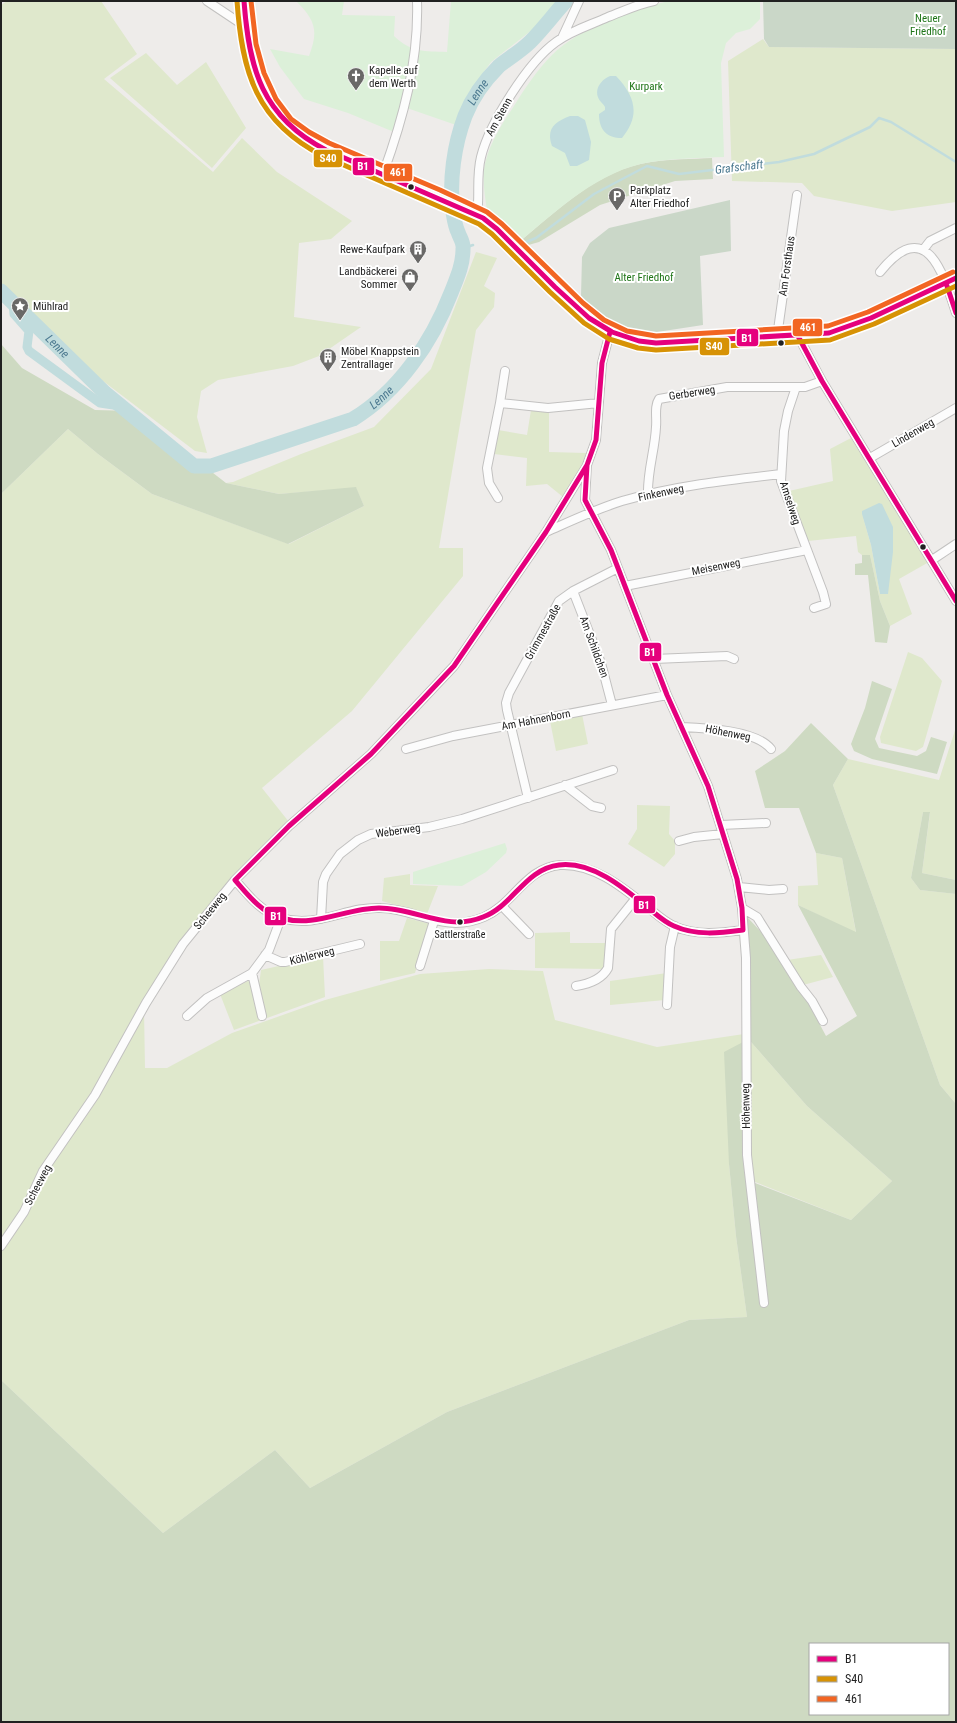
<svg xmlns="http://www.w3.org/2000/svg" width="957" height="1723" viewBox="0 0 957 1723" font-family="'Roboto Condensed',sans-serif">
	<rect width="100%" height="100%" fill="#eeecea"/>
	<!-- grass -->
	<path fill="#dfe8cc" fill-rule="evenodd" d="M7,1H101L137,54L104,79L213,172L242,138L277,172L352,221L331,239L299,243L294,317L361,327L319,356L293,366L218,380L201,391L197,417L207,453L195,451L40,333L1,290V5Z
		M763,39L769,47L956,49V202L892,211L814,196L802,183L732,181L728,61Z
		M146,53L177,85L206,62L246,128L212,168L110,78Z
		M476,252L497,258L484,286L495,293L494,307L476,330L439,548H463V576L352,711L262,788L289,822L208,911L144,1010L145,1068H167L232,1033L325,1000L420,974L489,969L543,971L555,1020L657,1047L744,1034L807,1106L892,1181L851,1220L750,1180L729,1164L736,1236L747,1317L689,1320L447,1412L310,1488L275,1450L163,1533L1,1380V494L68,429L98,454L152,494L289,544L364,506L356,488L279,494L226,483L233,482L301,454L374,427L431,369Z
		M531,410L549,412V452L586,453V461L563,497L547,484L526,486L527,458L494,454L498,430L527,435Z
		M851,438L929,562L899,579L912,614L890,626L880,601L870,555H862L858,552L856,536L808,541L789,491L833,481L830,449ZM862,514L887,594H880L871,545Z
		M908,652L922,658L942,681L923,747L916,751L881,743L880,737Z
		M582,714L588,744L556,751L550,721Z
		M956,727V880L922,873L930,813L923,812L911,878L920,890L956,894V1104L940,1085L833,785L848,759L939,780Z
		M637,805L670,806L669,834L675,841V854L664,867L628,844L637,829Z
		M816,853L842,858L856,933L798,905V886L818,885Z
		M410,874V885L438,886L427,914L382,901L384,878Z
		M407,918L430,924L415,973L380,981V941H399Z
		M570,932V943H605V969L535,968V933Z
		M821,955L833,977L803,985L787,960Z
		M323,956L325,997L234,1030L220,994L248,981L259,985L261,970Z
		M667,973L665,1000L610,1005V981Z"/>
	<!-- forest -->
	<path fill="#cedac2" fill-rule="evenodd" d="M712,158L713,179L675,181L600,205L539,242L525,246L519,242C558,210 599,169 651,162C671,159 692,159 712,158Z
		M1,344L22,368L95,410L133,411L226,483L279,494L356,487L364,506L288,544L152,494L98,454L68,429L1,494Z
		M862,555H870L880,601L890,626L887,643L875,642L868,575H855V564L862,563Z
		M872,681L892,689L875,739L879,748L917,756L926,751L931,737L947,742L937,774L872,759L854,751L851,744L865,708Z
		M811,723L848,759L833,785L940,1085L956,1104V1722H1V1380L163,1533L275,1450L310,1488L447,1412L689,1320L747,1317L736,1236L729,1164L724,1052L743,1042L750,1181L851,1220L892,1181L807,1106L744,1034L748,918L782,954L826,1036L857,1016L798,905L856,932L842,858L816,853L799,808H765L755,771L785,751ZM810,1644H948V1714H810Z
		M923,812H930L922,873L956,880V894L920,890L911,878Z"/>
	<!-- cemetery -->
	<path fill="#cad7c8" d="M763,1H956V49L769,47L764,39Z
		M730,200L731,251L700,256L703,325L644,334L618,329L608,324L587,307L581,296L582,257L590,243L609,228Z"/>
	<!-- park -->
	<path fill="#dcf0d9" d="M296,1H344L342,15L395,16L394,36C412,53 424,51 447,52L451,1H559L551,15L491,62L468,94L456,125L404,107L394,132L348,113L304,99L280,67L270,49L309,56C319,30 315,20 296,1Z
		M669,1H760V19L750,29L736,33L726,43L721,63L724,157C700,158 675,158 651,162C599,170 558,210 519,242L500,221L487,211C485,195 481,176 486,160C491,141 503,122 514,106C525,88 537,70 552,55C579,28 632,9 669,1Z
		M505,843L507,849L506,853L486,872L462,886L413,884V872Z"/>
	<!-- water -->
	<path fill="#c1dcdd" d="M610,76H616C635,96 641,115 622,138C607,138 599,130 599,114L605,110V107C604,105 602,103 601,102C592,92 600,80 610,76Z
		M570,116H578L585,120L591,142L589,160L577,166H570L565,153L552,146C546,129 554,122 570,116Z
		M879,503L882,504L893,527V552L888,594H880L871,545L862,514V511Z"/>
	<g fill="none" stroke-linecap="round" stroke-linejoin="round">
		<!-- stream -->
		<path stroke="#c1dcdd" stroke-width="2.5" d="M524,243L536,238L594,194L647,166L679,174L779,162L814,154L870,127L879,118L891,122L956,162
			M464,248L473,245"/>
		<!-- canal -->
		<path stroke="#c1dcdd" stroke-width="9" d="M13,303L14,314L29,331L27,347L29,351L100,403L120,406"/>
		<!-- river -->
		<path stroke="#c1dcdd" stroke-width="15" id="s1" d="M1,291L105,393L194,466H211L353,419C399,391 432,342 451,293C457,278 463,265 463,249C464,243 460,238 458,232C455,226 454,218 453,212C449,181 454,145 465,116C472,98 485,80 499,66C509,58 521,51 530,42C543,29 554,14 566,1"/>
		<!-- street casing -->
		<g stroke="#c2c1c0" stroke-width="10">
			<path id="street" d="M207,1L246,27
				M562,38L579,1
				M383,174C403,119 419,61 417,1
				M477,215C480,195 476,177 481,157C489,124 528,62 556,42C572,30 591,25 608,17C624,11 638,4 654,1
				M923,250L930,241L956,228
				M880,272C926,215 943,272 956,313
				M610,332L602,363L596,440L587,465L585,500L611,550L667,695L708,786L737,879L742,908L746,958L747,1155L764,1303
				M798,336L822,381L956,601
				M777,337L797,195
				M505,371L500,403L548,408L599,403
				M796,387L788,411L784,431L781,481L823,592L826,604L814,608
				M870,458L956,408
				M648,495C647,472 655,450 656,427C657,418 654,406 659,399L727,387H805L822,381
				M498,498L489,483L487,468L500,403
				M546,532C571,521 596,509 622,501C674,486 728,480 781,474
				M932,560L956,544
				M625,586L807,550
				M573,591L601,663L612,705
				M654,659L727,656L734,659
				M681,727C705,728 756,730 771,749
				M406,749L453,736L667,695
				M565,785L592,806L601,808
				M528,798L507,710L506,703L509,693L559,601L573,591L618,568
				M721,825L766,823
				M679,841L694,837L723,834
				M235,880C248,895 261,912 281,918C318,929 346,906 381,908C418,909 444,934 484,917C514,904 525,868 560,865C592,863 621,886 645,905C654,912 663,921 674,926C695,936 721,933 743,930
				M739,887L769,890L783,889
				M502,906L529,934
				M742,908L757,917L801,987L812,1001L823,1021
				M321,919L323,882L326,874L340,854L358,840L371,834L429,827L462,819L613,770
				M265,955L281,962H285L360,944
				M420,966L434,921
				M252,973L262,1016
				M576,986C589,984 602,979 608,968L611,929L636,898
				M667,1005L670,947L675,926
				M187,1016L207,998L252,973L269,950L281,918
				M1,1246L24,1212L43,1171L95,1095L146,1003L183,944L235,880L289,826L371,754L454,666L546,532L586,467"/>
		</g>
		<!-- secondary casing -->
		<g stroke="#979684" stroke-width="12">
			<path id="secondary" d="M244,1C246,40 254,83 279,115C297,139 331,152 358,164C400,182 443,197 483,218L497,229C517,248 536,268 555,287C588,318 608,340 656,343L829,333L871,318L956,278"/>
		</g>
		<!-- street -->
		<use href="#street" stroke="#fcfcfc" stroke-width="8"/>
		<!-- secondary -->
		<use href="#secondary" stroke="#f3f2ed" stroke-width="11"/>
		<!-- bus-1 casing -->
		<g stroke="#fff" stroke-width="8">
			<path id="bus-1" d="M244,1C249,69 262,117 326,150L483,218L497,229L555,287L589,318L612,332L639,341L656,343L829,333L871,318L956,278
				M946,283L956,313
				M798,336L822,381L956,601
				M587,465L585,500L611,550L667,695L708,786L737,879L742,908L743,930C720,933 696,936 674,926C664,922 656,914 647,907C624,888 592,861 559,865C525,869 513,906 483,917C447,932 416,908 379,908C346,908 315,928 281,918C261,912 248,895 235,880L289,826L371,754L454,666L546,532Z
				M587,465L596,440L602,363L610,332"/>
		</g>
		<!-- bus-2 casing -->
		<g stroke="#fff" stroke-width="8">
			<path id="bus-2" d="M237,1C242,72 256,122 323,156L479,224L492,234L550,292L584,323L609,339L638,348L656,350L830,340L874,324L956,286"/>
		</g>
		<!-- bus-3 casing -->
		<g stroke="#fff" stroke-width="8">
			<path id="bus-3" d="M251,1L256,44L264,73L276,99L291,119L309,132L329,143L440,190L487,212L502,224L583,303L604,320L627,331L656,336L828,326L868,312L953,272"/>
		</g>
		<!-- bus-1 -->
		<use href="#bus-1" stroke="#e5007d" stroke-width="5"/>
		<!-- bus-2 -->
		<use href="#bus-2" stroke="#d79205" stroke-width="5"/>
		<!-- bus-3 -->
		<use href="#bus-3" stroke="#f26522" stroke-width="5"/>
	</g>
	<!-- icons -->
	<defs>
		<g id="church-pin" transform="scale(0.9)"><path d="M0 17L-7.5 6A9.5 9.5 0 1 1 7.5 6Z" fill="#696867" stroke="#fff"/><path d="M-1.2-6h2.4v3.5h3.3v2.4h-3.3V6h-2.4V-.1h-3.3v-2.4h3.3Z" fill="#fff"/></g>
		<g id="parking-pin" transform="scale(0.9)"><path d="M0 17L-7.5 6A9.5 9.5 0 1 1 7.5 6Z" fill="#696867" stroke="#fff"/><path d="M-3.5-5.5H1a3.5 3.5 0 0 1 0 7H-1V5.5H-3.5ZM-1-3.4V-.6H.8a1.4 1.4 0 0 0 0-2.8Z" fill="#fff"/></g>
		<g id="building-pin" transform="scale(0.9)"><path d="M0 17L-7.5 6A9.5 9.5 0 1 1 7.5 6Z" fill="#696867" stroke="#fff"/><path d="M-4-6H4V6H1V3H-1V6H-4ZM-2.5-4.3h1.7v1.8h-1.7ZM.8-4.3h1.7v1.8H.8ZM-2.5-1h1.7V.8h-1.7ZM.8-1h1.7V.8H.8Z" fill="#fff"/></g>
		<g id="shop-pin" transform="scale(0.9)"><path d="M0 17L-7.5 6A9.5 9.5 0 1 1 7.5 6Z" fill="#696867" stroke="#fff"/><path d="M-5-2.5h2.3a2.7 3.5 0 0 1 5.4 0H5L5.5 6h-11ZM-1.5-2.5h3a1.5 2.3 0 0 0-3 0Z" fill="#fff"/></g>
		<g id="sight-pin" transform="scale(0.9)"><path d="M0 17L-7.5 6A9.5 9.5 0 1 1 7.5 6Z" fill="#696867" stroke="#fff"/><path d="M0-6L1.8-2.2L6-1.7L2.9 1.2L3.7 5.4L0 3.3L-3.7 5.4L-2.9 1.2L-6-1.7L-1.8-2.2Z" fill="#fff"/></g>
	</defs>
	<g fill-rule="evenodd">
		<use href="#church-pin" x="356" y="76"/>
		<use href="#parking-pin" x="617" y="196"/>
		<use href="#building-pin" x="418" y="249"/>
		<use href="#shop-pin" x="410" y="277"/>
		<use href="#sight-pin" x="20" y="306"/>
		<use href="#building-pin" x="328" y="357"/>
	</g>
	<!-- markers -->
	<g fill="#212121" stroke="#fff" stroke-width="1.5">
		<circle cx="411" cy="187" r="3.5"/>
		<circle cx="781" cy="343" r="3.5"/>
		<circle cx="923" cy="547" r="3.5"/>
		<circle cx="460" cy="922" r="3.5"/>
	</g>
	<g text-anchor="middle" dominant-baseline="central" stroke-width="4" stroke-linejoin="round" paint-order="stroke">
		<!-- bus labels -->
		<g font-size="10" fill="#212121" stroke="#fff">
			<text x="460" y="934">Sattlerstraße</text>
		</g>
		<!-- park labels -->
		<g font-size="11" fill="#1f7518" stroke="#fff">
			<text x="928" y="18">Neuer<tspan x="928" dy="13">Friedhof</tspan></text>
			<text x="646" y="86">Kurpark</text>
			<text x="644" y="277">Alter Friedhof</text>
		</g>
		<!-- poi labels -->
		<g font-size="11" fill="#212121" stroke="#fff" text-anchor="start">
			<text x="369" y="70">Kapelle auf<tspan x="369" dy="13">dem Werth</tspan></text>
			<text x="630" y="190">Parkplatz<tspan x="630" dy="13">Alter Friedhof</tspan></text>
			<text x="405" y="249" text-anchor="end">Rewe-Kaufpark</text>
			<text x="397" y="271" text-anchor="end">Landbäckerei<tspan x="397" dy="13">Sommer</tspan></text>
			<text x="33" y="306">Mühlrad</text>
			<text x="341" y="351">Möbel Knappstein<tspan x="341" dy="13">Zentrallager</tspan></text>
		</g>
		<!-- street labels -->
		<g font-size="11" fill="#212121" stroke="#fff">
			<text transform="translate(499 117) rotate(-61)">Am Stenn</text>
			<text transform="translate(787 266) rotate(-82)">Am Forsthaus</text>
			<text transform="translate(692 393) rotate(-9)">Gerberweg</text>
			<text transform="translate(913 433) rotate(-30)">Lindenweg</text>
			<text transform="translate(661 493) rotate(-12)">Finkenweg</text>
			<text transform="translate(790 503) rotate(72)">Amselweg</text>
			<text transform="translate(716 567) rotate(-11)">Meisenweg</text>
			<text transform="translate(543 632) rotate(-61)">Grimmestraße</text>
			<text transform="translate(594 647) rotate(70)">Am Schildchen</text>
			<text transform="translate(536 720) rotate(-11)">Am Hahnenborn</text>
			<text transform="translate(728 733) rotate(11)">Höhenweg</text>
			<text transform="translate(398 831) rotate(-8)">Weberweg</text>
			<text transform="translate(210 911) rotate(-51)">Scheeweg</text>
			<text transform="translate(312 956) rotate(-14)">Köhlerweg</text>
			<text transform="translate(746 1106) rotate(-91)">Höhenweg</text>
			<text transform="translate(38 1185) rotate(-62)">Scheeweg</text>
		</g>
		<!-- water labels -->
		<g font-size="12" font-style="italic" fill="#4c7990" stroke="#fff">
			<text stroke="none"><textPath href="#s1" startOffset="799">Lenne</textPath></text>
			<text transform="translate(739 167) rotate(-7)">Grafschaft</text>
			<text stroke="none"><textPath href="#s1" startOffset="79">Lenne</textPath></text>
			<text stroke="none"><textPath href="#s1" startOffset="463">Lenne</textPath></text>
		</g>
	</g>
	<g stroke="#fff" stroke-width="1.5">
		<rect x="313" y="149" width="30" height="19" rx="4" fill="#d79205"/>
		<rect x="352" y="157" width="23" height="19" rx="4" fill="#e5007d"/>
		<rect x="383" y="163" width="30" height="19" rx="4" fill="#f26522"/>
		<rect x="792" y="318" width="31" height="19" rx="4" fill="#f26522"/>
		<rect x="736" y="328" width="23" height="19" rx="4" fill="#e5007d"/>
		<rect x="699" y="337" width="31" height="19" rx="4" fill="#d79205"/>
		<rect x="639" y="642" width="23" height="20" rx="4" fill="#e5007d"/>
		<rect x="633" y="895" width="23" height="19" rx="4" fill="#e5007d"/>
		<rect x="264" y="906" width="23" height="20" rx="4" fill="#e5007d"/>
	</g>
	<g font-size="11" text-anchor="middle" font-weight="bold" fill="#fff">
		<text x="328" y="162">S40</text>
		<text x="363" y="170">B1</text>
		<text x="398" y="176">461</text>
		<text x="808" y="331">461</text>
		<text x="747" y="342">B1</text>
		<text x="714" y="350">S40</text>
		<text x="650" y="656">B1</text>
		<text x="644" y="909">B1</text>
		<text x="276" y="920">B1</text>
	</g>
	<!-- border -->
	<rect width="957" height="1723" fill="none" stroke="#212121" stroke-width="4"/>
	<!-- legend -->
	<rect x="809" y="1643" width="140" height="72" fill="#ffffff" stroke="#a6a6a6"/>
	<rect x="817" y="1656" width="20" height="6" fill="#e5007d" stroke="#a6a6a6"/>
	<text x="845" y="1663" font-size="12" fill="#212121">B1</text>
	<rect x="817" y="1676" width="20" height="6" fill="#d79205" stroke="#a6a6a6"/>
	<text x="845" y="1683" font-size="12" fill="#212121">S40</text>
	<rect x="817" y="1696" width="20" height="6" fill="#f26522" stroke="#a6a6a6"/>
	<text x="845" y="1703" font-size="12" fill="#212121">461</text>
</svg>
